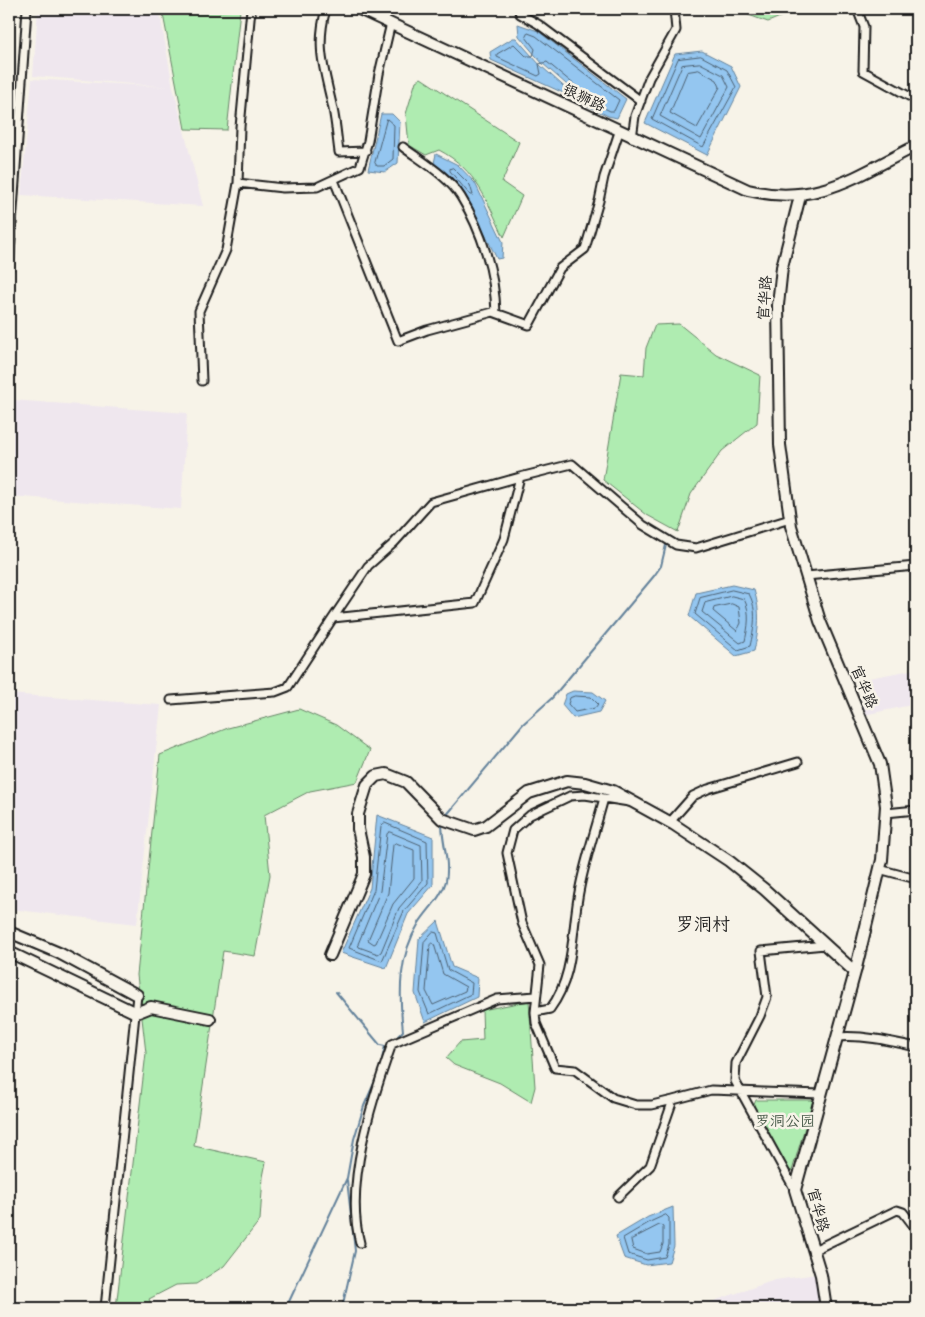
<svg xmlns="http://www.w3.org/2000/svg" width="925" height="1317" viewBox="0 0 925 1317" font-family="Pangolin,'LXGW WenKai TC',sans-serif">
	<rect width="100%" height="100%" fill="#f7f3e8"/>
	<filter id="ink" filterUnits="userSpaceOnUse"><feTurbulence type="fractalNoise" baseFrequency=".02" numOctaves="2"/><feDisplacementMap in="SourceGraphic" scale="10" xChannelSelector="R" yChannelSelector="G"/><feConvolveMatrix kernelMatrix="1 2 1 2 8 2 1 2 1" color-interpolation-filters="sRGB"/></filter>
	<g filter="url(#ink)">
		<!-- built -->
		<path fill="#efe7ee" d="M38,9H159L173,87L203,206L21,195L32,79L169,87L33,76Z
			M12,400L187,413L181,509L9,496Z
			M916,669V704L864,715L859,680Z
			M9,694L161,705L137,924L9,909Z
			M817,1274L818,1308H703L702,1305L775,1280Z"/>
		<!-- green -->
		<path fill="#afecb1" stroke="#668466" d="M162,9H177V14L240,10L227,130L185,129Z
			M732,9H786L787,14L768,22Z
			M421,78L519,142L502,182L522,196L504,237C486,200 477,170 439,150L426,155L409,145L406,114L416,81Z
			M679,324L716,354L760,375L757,423L722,451L691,494L678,532L647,515L603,480L621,373L644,375L646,348L655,325Z
			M299,709L336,725L370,750L357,782L310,791L264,815L270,875L255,956L223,951L194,1146L266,1162L263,1177L260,1220L224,1266L196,1284L176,1285L149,1299L153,1308H116L146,1053L137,975L160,755L228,728Z
			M529,1001L535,1087L531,1102L500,1083L454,1065L446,1058L460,1042L483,1040L482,1010Z
			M756,1100H813L792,1171L788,1170L753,1107Z"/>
		<!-- water -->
		<path fill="#94c6f0" stroke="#64829b" d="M518,24L538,31L626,99L617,118L608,116L575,99L577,96L574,91L542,63L519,36Z
			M513,38H516L540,65L572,94L570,96L491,60L490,52Z
			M702,51L731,66L741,87L707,155L645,123L675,54Z
			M381,114H392L400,122L398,163L385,172L368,170Z
			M436,154L458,165L475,183L503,242L502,258L497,259C477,218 467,196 434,163Z
			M732,585L754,590C761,612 759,629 754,651L736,656L689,616L696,593Z
			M573,691L593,692L605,701L599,712L573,718L562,705L566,694Z
			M377,815L433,837V885L408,914L386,968L341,953L370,888Z
			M438,921L452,967L478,978L477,997L425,1022L415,993L419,939Z
			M673,1207L674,1246L669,1262L646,1265L624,1258L616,1236L648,1217Z"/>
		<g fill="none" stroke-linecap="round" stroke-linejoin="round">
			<!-- shore -->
			<path stroke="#4c6071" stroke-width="1" d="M528,33L536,36L619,100L614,111H610L583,97L577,87L547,62L539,64L541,74L538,76L497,57V54L514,44L526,56H533L535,49L526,37Z
				M701,56L727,70L736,87L703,147L652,119L678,59Z
				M700,63L723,75L729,87L701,139L660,116L682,65Z
				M699,70L717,80L720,87L697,128L670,113L687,72Z
				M387,119L394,125L393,159L384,166H377L375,163Z
				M453,168L470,185L473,195H470L450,171V169Z
				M732,590L749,594C758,610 754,629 750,646L738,650L695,614L700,598Z
				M732,596L744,599C751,612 748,628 745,641L740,643L702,612L705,603Z
				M732,604L739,607L741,623L737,631L713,611L714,608Z
				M575,696L591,697L598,704L595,708L575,712L568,704L570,698Z
				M385,823L427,841L428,883L404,911L382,961L349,948L374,890L381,826Z
				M390,832L421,845L422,881L399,908L381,952L378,954L359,947L358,944L380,891L387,834Z
				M396,843L414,850V878L393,904L376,943L374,944L368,940L388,893L393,845Z
				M433,932L437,933L448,970L472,983L471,994L429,1014L420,992L424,942Z
				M432,943L434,944L443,974L466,987L465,991L433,1005L426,991L430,945Z
				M666,1215L669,1218V1245L665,1257L647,1260L628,1254L623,1238L650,1222Z
				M660,1225L663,1227V1244L660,1252L647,1254L633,1249L631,1240Z"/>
			<!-- stream -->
			<path stroke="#64829b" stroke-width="2" d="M445,817L523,724L552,698L654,576L661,566L666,545
				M336,992L380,1045L385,1046L380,1068
				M398,1036L403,1031C399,993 398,957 419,923C428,909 442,897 446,881C450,861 442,843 442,823
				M286,1308L347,1178L354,1139L364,1106L379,1072
				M342,1308L355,1251L347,1180"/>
			<!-- street casing -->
			<g stroke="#1c1c1c" stroke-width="11">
				<path id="street" d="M326,9C315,48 325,71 333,109C336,123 337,138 339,152L366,151
					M518,9L520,14L538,24L641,101
					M857,9L864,27L863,71L916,100
					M632,138L635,116L649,78L676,30L674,9
					M403,147C423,162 448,176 461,197C482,231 495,273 496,313
					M334,180L398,341L427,330L493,312L529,325L560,268L585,249L599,201L604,177L619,132
					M238,183L283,188L317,187L360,167L368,141L379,74L391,23
					M9,268L27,9
					M202,381L199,311L226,250L238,183L240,127L251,9
					M806,576L916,566
					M333,618L368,566L394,543L431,502L520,477
					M171,700L275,692L288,687L333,618L475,603L504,539L520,477L572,464L643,525L676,545L696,548L790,519
					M604,798C596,828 586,857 580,887C571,928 576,975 550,1009L535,1012L536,1023L555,1068L575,1070L613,1098L636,1105H652L673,1100L650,1166L618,1197
					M886,813L916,810
					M670,822L693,796L708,789L798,762
					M879,869L916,879
					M535,1012L540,965L522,923L507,853L513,830L530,815L570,796L585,795L629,802
					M837,1037C865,1035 889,1041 916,1047
					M673,1100L711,1090L821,1094
					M795,1190L735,1081L736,1063L760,1016L767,997L761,951L825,945
					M360,1243C344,1184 372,1100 392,1044L497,999L536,996
					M814,1250L897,1210L903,1212L916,1229
					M105,1308L137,995"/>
			</g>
			<!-- secondary casing -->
			<g stroke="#1c1c1c" stroke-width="14">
				<path id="secondary" d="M359,9L748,190C817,207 857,175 916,146
					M800,196L782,267L778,305L780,445L791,526L820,621L880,764L886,806L882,860L855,972L795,1190L821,1275L826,1308
					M9,932L59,953L137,995
					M9,952L136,1013L151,1007L210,1019
					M330,955L364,874V857L358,829V814L367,785L376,776L386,774L406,782L442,819L474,830L486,826L529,793L567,781L585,783L613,791L673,824L729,861L764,889L855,972"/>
			</g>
			<!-- street -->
			<use href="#street" stroke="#f7f3e8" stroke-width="7"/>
			<!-- secondary -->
			<use href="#secondary" stroke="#f7f3e8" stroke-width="10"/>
		</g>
	</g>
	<g text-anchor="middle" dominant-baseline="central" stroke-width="5" stroke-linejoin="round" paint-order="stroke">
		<!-- street labels -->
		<g font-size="15" fill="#1c1c1c" stroke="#f7f3e8">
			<text transform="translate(584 98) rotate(25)">银狮路</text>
			<text transform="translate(765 298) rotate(-86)">官华路</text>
			<text transform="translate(864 687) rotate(67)">官华路</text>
			<text transform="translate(818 1210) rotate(75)">官华路</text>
		</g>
		<!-- park labels -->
		<g font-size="15" fill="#485a49" stroke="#f7f3e8">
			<text x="785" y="1121">罗洞公园</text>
		</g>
		<!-- quarter labels -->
		<g font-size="18" fill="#1c1c1c" stroke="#f7f3e8">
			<text x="703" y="924">罗洞村</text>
		</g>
	</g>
	<!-- margin -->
	<rect width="925" height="1317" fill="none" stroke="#f7f3e8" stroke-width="30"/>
	<rect x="15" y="15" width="895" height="1287" fill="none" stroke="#1c1c1c" stroke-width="2" filter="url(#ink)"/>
</svg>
